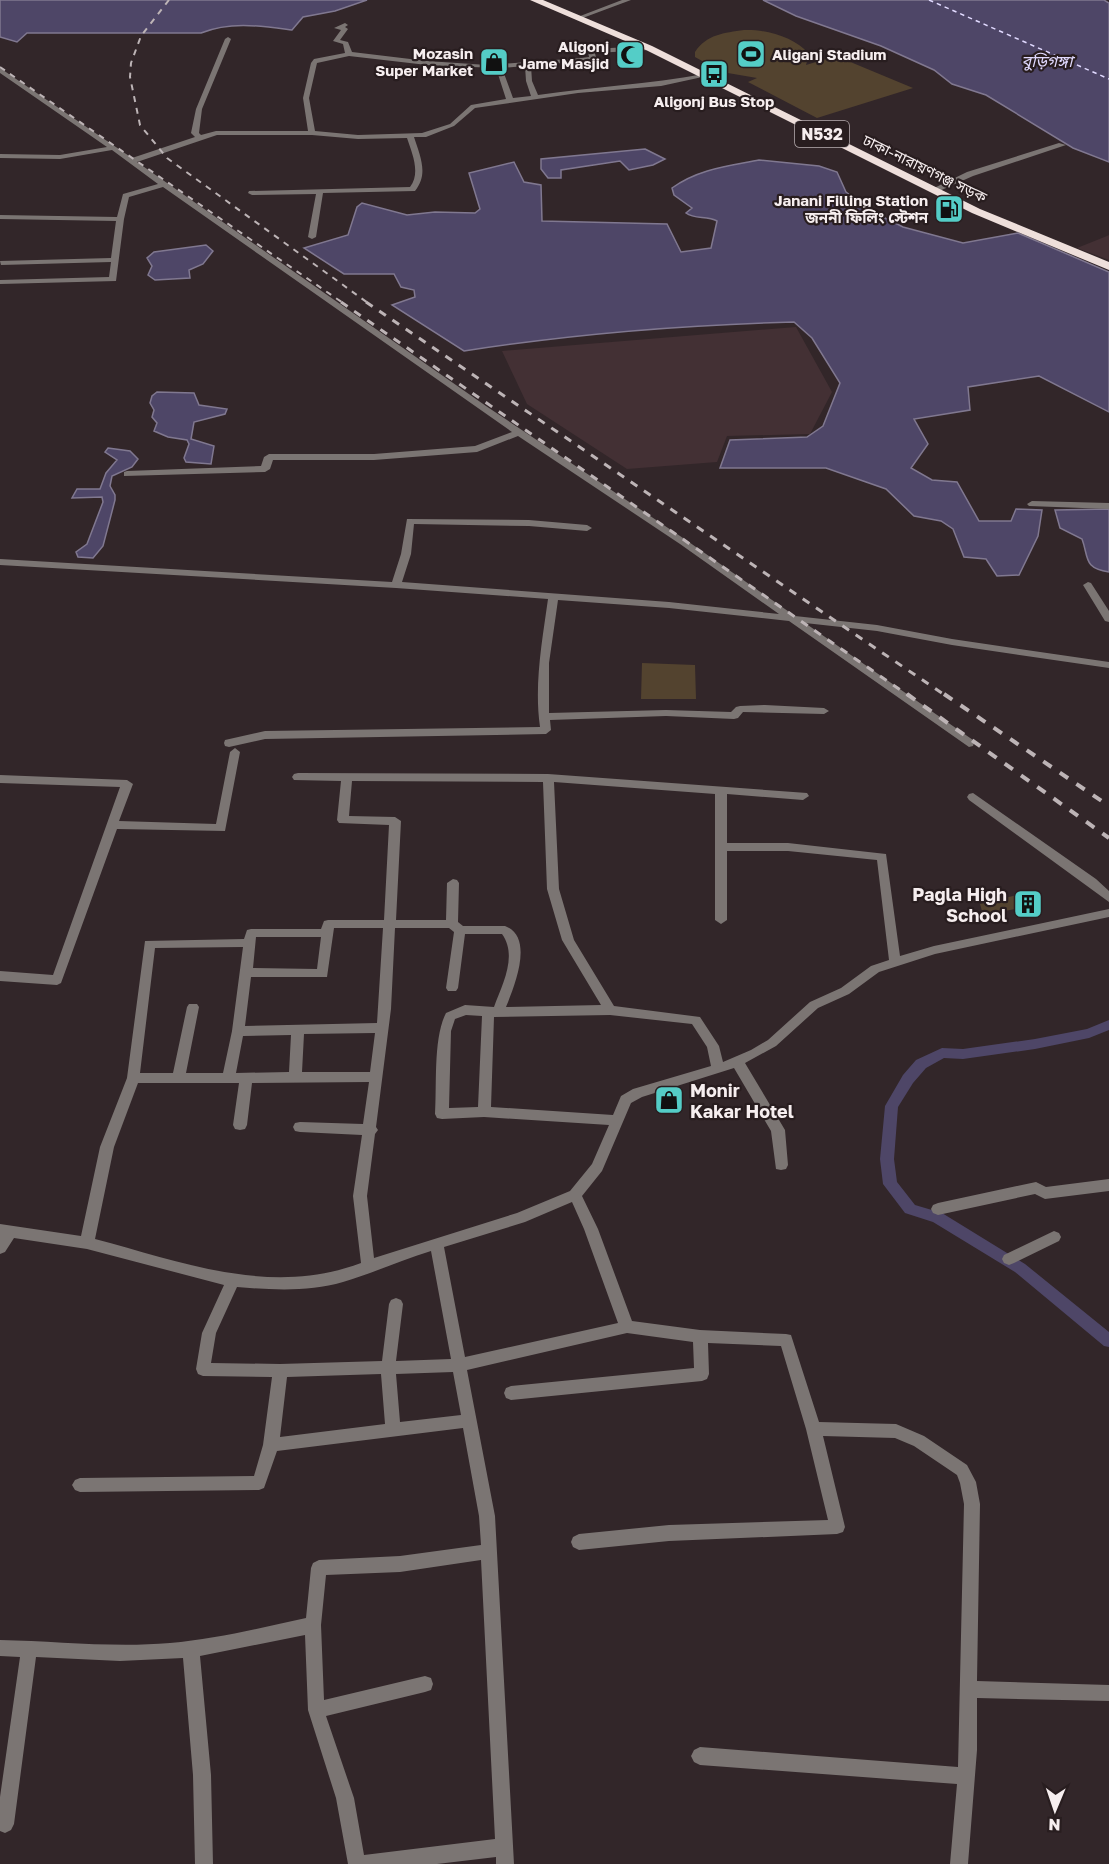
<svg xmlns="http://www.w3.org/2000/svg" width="1109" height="1864" viewBox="0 0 1109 1864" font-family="'Golos Text','Noto Sans Bengali',sans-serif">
	<rect width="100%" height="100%" fill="#322629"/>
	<!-- built -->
	<path fill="#433034" d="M1109,235V260L1077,248L1107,236Z
		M796,327L832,392L810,434L727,436L717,462L627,469L527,404L502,351Z"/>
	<!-- green -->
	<path fill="#53432f" d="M744,30C765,29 795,37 809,54L806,65L836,56L913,88L817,118L748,82L757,78L722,72L695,57V52C707,34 724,33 744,30Z
		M642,663L695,665L696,699H641Z
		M1033,891L1042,904L983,915L980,904Z"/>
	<!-- water -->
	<path fill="#4e4667" stroke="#807890" stroke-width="1.5" d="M0,0H367L335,11L303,17L292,30C261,26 231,21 201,33H27L17,42L0,37Z
		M763,0H1104L1109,3V162L1073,148L986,95L952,84L934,70L881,46L796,16Z
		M645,149L665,159L653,165L629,170L620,161L561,170V178H548L541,169V159Z
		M759,160L819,166L837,172L846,192L871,211L903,227L963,243L1018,233L1109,272V412L1039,376L968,387L970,410L914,419L928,444L911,468L932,480L957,482L979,521H1011L1016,509L1042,510L1038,536L1019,575L997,576L986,559L964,557L953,529L941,521L914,516L886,489L826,468H720L730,440L807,437L823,426L840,383L812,338L794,322C683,325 573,334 464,351L392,305L415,297L414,290L401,287L394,274H344L304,248L348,235L357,207L362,203L407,215L435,212L475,213L480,209L469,173L514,162L524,182L541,185L542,221L667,224L681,252L711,248L717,221C707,215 695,220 686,213L692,208L674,195L672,188C698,169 728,166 759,160Z
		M206,245L213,251L203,264L189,270L190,278L155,280L148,275L152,266L147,258L154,252Z
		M157,392L194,393L199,405L227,409L225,414L194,422L191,439L214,446L211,464L186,462L184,458L189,444L187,440L168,437L154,431L157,423L152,417L154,410L150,403L152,396Z
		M108,448L130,451L138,459L132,467L112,476L110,486L115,495V500L103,546L93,558L78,557L76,552L87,544L103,502L102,497L72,498L77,489H100L106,473L117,460L105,452Z
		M1109,509V572C1083,568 1089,558 1082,539L1060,528L1055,510Z"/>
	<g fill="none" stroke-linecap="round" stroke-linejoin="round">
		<!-- canal -->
		<path fill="#4e4667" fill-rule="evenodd" d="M1109,1020V1030L1089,1038L1035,1049L963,1059L944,1058L926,1068L913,1083L898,1107L894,1159L897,1182L915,1205L942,1213L1025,1264L1109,1332V1347L1104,1346L1015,1272L933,1222L905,1213L883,1184L880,1159L885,1106L903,1075L916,1060L942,1048L963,1049L1035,1039L1087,1029Z"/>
		<!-- ferry -->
		<path stroke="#e1daff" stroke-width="1.5" stroke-dasharray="4.5 4" stroke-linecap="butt" d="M929,0L1109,79"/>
		<!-- street -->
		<path fill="#7b7573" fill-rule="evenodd" d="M622,0H631L580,19L575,18Z
			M345,23L348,25L345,27L348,29L340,40L348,42L352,52L427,61L487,65L581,58L589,57L588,51L591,49L649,46L652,48L649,50L595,53L596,58L593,60L531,66L532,81L538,95C593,87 649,84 704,74L707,76L661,86L578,93L475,108L454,126L426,137H414C420,156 429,174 415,191L323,193L316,237L312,239L308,237L316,194L252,195L248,193L249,191L410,187C421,173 412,153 407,138L358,139L312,135H217L137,162L486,406L686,540L795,616L877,625L952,639L1109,662V668L952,645L877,631L805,623L973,740L974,743L973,746L969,747L789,621L669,608L558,600L549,663V713L666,710L731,712L736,707L740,706L765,705L824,708L829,711L824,714L743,712L738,718L734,719L666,716L550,720L551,730L546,734L265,739L229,747L225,746L224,743L225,740L265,731L540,727C534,685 542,642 548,599L396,588L0,565V559L392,582L401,554L407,519L529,520L587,525L592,528L587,531L529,526L414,524L411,554L402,582L669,602L779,614L680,544L518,436L477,452L374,460H273L270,469L265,472L124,476V472L127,471L261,466L264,457L269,454H374L475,446L512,432L163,187L129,197L124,219L116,281L0,284V280L109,277L111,262L1,265L0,261L111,258L116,221L0,219V215L117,217L123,194L158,184L112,150L60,159L0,158V154L60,155L107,147L0,73V68L132,158L195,137L191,133L196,109L225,39L228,37L231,39L202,109L199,133L201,135L216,131H308L303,98L311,63L314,59L345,53L343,44L333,41L341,30L334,28ZM349,56L427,65L496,68L506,99L471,105L450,124L422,133L358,135L315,131L309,98L317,63ZM525,66L526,81L531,96L513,98L502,68Z
			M1059,143L1066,145L973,176L937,192L930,190L967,172Z
			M1032,501L1109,503V509L1029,506L1027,504Z
			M1088,582L1091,583L1109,611V622L1105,621L1083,585Z
			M235,748L240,752L225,831L117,829L61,983L57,985L0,981V971L53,975L120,787L0,783V775L127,780L133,784L119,821L216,824L230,752Z
			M298,773L548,774L807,793L809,796L803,800L727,794V843H788L886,854L900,956L934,946L1109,909V917L935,954L879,972L849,994L818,1008L776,1046L745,1063L785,1130L788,1165L786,1169L781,1170L776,1169L771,1131L734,1068L642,1097L631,1103L602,1171L582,1196L598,1229L632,1321L700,1330L786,1334L791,1335L819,1422L896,1424L924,1436L967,1465L976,1482L980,1504L977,1681L1109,1685V1701L977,1698V1750L968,1864H950L957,1784L700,1765L694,1762L691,1756L694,1750L700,1747L958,1767L964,1504L960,1483L957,1475L914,1446L895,1438L823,1436L845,1527L843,1532L837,1534L669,1541L579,1550L573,1547L571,1542L573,1537L579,1534L669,1525L828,1520L806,1429L781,1346L708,1343L709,1374L707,1379L702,1381L511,1400L506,1398L504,1393L506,1388L511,1386L694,1368L693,1342L627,1333L467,1370L495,1516L514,1864H496V1857L437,1864H348L336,1798L308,1710L305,1635L200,1656L211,1775L213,1864H195L193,1775L183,1658L120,1661L36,1657L14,1824L11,1830L5,1833L0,1831V1797L20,1657L0,1656V1640C56,1641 113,1648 170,1643C216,1639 260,1628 306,1618L311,1568L313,1563L319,1560L400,1556L481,1545L479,1516L463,1428L277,1451L264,1488L259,1490L80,1492L75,1490L72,1485L75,1480L80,1478L254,1476L263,1445L272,1377L203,1376L198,1374L196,1369L202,1333L224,1285L87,1249L14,1238L5,1252L0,1254V1224L81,1236L100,1147L127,1078L145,941L244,939L247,930L251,929H321L324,921L328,920H384L389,825L339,823L337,820L341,781L294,780L292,777L294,774ZM352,781L543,782L547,889L562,940L601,1005L506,1007C514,987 535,937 505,926H463L458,922L459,883L457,880L453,879L447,883L446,920H396L401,821L395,817L349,816ZM554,782L715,794V920L721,924L727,920V851H788L877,860L889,960L871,966L841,988L810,1002L768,1040L751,1050L723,1062L719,1046L700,1017L614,1006L574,940L559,889ZM334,928H383L377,1023L245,1026L251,977H327ZM395,928H449L454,932L446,988L448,991H456L458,988L465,934H502C518,956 502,985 494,1007L465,1005L446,1013C433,1038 437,1085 435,1114L437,1118L442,1119L484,1117L609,1125L592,1164L570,1191L517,1213L374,1258L367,1196L375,1134L378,1130L376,1127L391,1009ZM256,937H321L317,969L253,968ZM243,947L232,1031L223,1073H186L199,1007L197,1004H189L187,1007L173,1073H140L155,948ZM466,1015L482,1016L478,1107L449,1108L451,1031L455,1019ZM610,1015L692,1024L707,1047L711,1066L633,1089L621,1096L613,1115L491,1107L494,1017ZM375,1033L370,1072H302L304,1034ZM291,1035L289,1072L236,1073L243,1036ZM369,1082L363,1124L300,1122L295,1123L293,1127L295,1131L300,1132L362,1135L353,1196L361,1263C271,1297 182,1262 95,1239L114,1147L138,1083H239L233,1125L235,1129L240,1130L245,1129L247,1125L252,1083ZM572,1202L584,1229L618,1323L465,1357L444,1247L525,1222ZM431,1251L451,1359L396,1361L403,1304L401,1300L396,1298L391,1300L389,1304L382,1361L280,1364L211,1363L216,1333L237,1287C273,1290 309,1292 343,1282C373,1273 402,1260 431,1251ZM453,1372L461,1415L400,1422L396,1374ZM381,1374L385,1424L280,1437L287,1377ZM481,1560L495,1839L364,1855L354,1798L326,1716L425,1692L431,1690L433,1684L431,1678L425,1676L324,1700L321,1625L326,1575L400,1572Z
			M973,793L1096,879L1109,891V902L969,800L967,797L969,794Z
			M1109,1179V1191L1045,1199L1035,1194L938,1215L933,1213L931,1209L933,1205L938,1203L1036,1182L1046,1187Z
			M1054,1231L1059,1233L1061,1237L1059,1241L1014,1263L1009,1265L1004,1263L1002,1259L1004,1255Z"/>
		<!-- highway -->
		<path fill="#eedfdb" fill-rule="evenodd" d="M530,0H543L652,46L980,209L1109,262V270L972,213L646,50Z"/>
		<!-- rail-far2 -->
		<path stroke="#bdb4b6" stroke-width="2" stroke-dasharray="6 6" stroke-linecap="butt" d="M169,0L141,36L131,63L130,77L140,125L167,158L368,303
			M0,67L343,303"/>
		<!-- rail-far1 -->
		<path stroke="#bdb4b6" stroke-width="3" stroke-dasharray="8 8" stroke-linecap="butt" d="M341,302L909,696
			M366,302L946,696"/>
		<!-- rail -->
		<path stroke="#bdb4b6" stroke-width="4" stroke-dasharray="10 10" stroke-linecap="butt" d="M907,694L1109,838
			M944,694L1109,806"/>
	</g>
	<!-- icons -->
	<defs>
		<g id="stadium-square" transform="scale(1.5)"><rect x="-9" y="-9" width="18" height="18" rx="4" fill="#54cdc7" stroke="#281d1f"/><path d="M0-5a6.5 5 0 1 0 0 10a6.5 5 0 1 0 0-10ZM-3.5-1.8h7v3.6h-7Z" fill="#111"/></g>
		<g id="mosque-square" transform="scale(1.5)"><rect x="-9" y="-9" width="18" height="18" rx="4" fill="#54cdc7" stroke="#281d1f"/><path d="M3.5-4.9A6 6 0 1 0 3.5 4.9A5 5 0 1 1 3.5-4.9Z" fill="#111"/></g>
		<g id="shop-square" transform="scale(1.5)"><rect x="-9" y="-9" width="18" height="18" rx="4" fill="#54cdc7" stroke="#281d1f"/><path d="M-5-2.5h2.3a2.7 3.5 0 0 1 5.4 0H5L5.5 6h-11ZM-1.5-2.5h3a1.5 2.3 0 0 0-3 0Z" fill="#111"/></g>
		<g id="bus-square" transform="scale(1.5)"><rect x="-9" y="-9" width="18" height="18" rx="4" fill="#54cdc7" stroke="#281d1f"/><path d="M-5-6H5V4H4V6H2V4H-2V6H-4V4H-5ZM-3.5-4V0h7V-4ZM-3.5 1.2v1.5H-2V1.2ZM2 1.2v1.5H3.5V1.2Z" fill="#111"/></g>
		<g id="fuel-square" transform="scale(1.5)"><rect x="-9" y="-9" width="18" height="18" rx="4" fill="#54cdc7" stroke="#281d1f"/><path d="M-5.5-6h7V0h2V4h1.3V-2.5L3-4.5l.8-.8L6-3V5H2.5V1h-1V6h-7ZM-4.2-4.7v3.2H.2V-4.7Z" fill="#111"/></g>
		<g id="building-square" transform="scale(1.5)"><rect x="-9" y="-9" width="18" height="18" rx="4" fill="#54cdc7" stroke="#281d1f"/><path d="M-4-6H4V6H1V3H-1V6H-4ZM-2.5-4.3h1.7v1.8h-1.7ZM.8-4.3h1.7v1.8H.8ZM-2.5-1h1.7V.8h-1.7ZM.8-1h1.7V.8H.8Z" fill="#111"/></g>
	</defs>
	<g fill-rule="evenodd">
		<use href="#stadium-square" x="751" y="54"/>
		<use href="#mosque-square" x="630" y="55"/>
		<use href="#shop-square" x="494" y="62"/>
		<use href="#bus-square" x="714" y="74"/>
		<use href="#fuel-square" x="949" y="209"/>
		<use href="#building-square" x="1028" y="904"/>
		<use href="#shop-square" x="669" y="1100"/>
	</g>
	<g text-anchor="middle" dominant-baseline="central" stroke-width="4.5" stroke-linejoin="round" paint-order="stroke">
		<!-- far-poi labels -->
		<g font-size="15" font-weight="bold" fill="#f6eeef" stroke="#281d1f" text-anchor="end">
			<text x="609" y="46">Aligonj<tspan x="609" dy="17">Jame Masjid</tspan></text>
			<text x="473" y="53">Mozasin<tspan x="473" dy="17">Super Market</tspan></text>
			<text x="772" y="54" text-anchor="start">Aliganj Stadium</text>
			<text x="714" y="101" text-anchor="middle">Aligonj Bus Stop</text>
			<text x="928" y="200">Janani Filling Station<tspan x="928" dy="17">জননী ফিলিং স্টেশন</tspan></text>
		</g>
		<!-- far-street labels -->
		<g font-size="15" fill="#f6eeef" stroke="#281d1f">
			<text transform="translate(925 168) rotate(26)">ঢাকা-নারায়ণগঞ্জ সড়ক</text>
		</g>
		<!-- far-water labels -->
		<g font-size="16" font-style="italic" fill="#e1daff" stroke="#281d1f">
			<text x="1047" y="61">বুড়িগঙ্গা</text>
		</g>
		<!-- shield labels -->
		<rect fill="#281d1f" stroke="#b8afb1" stroke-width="1.5" x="795" y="121" width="54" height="26" rx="4.5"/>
		<g font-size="16" font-weight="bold" fill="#f6eeef">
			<text x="822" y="134">N532</text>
		</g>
		<!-- poi labels -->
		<g font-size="18" font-weight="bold" fill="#f6eeef" stroke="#281d1f" text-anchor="end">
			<text x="1007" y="894">Pagla High<tspan x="1007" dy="21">School</tspan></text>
			<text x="690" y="1090" text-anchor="start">Monir<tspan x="690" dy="21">Kakar Hotel</tspan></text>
		</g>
	</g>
	<!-- north arrow -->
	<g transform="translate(1055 1810) rotate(182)" stroke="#281d1f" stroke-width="4.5" paint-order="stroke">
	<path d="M0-4.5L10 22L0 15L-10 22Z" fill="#f6eeef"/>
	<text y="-9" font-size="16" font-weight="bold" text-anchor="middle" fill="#f6eeef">N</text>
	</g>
</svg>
